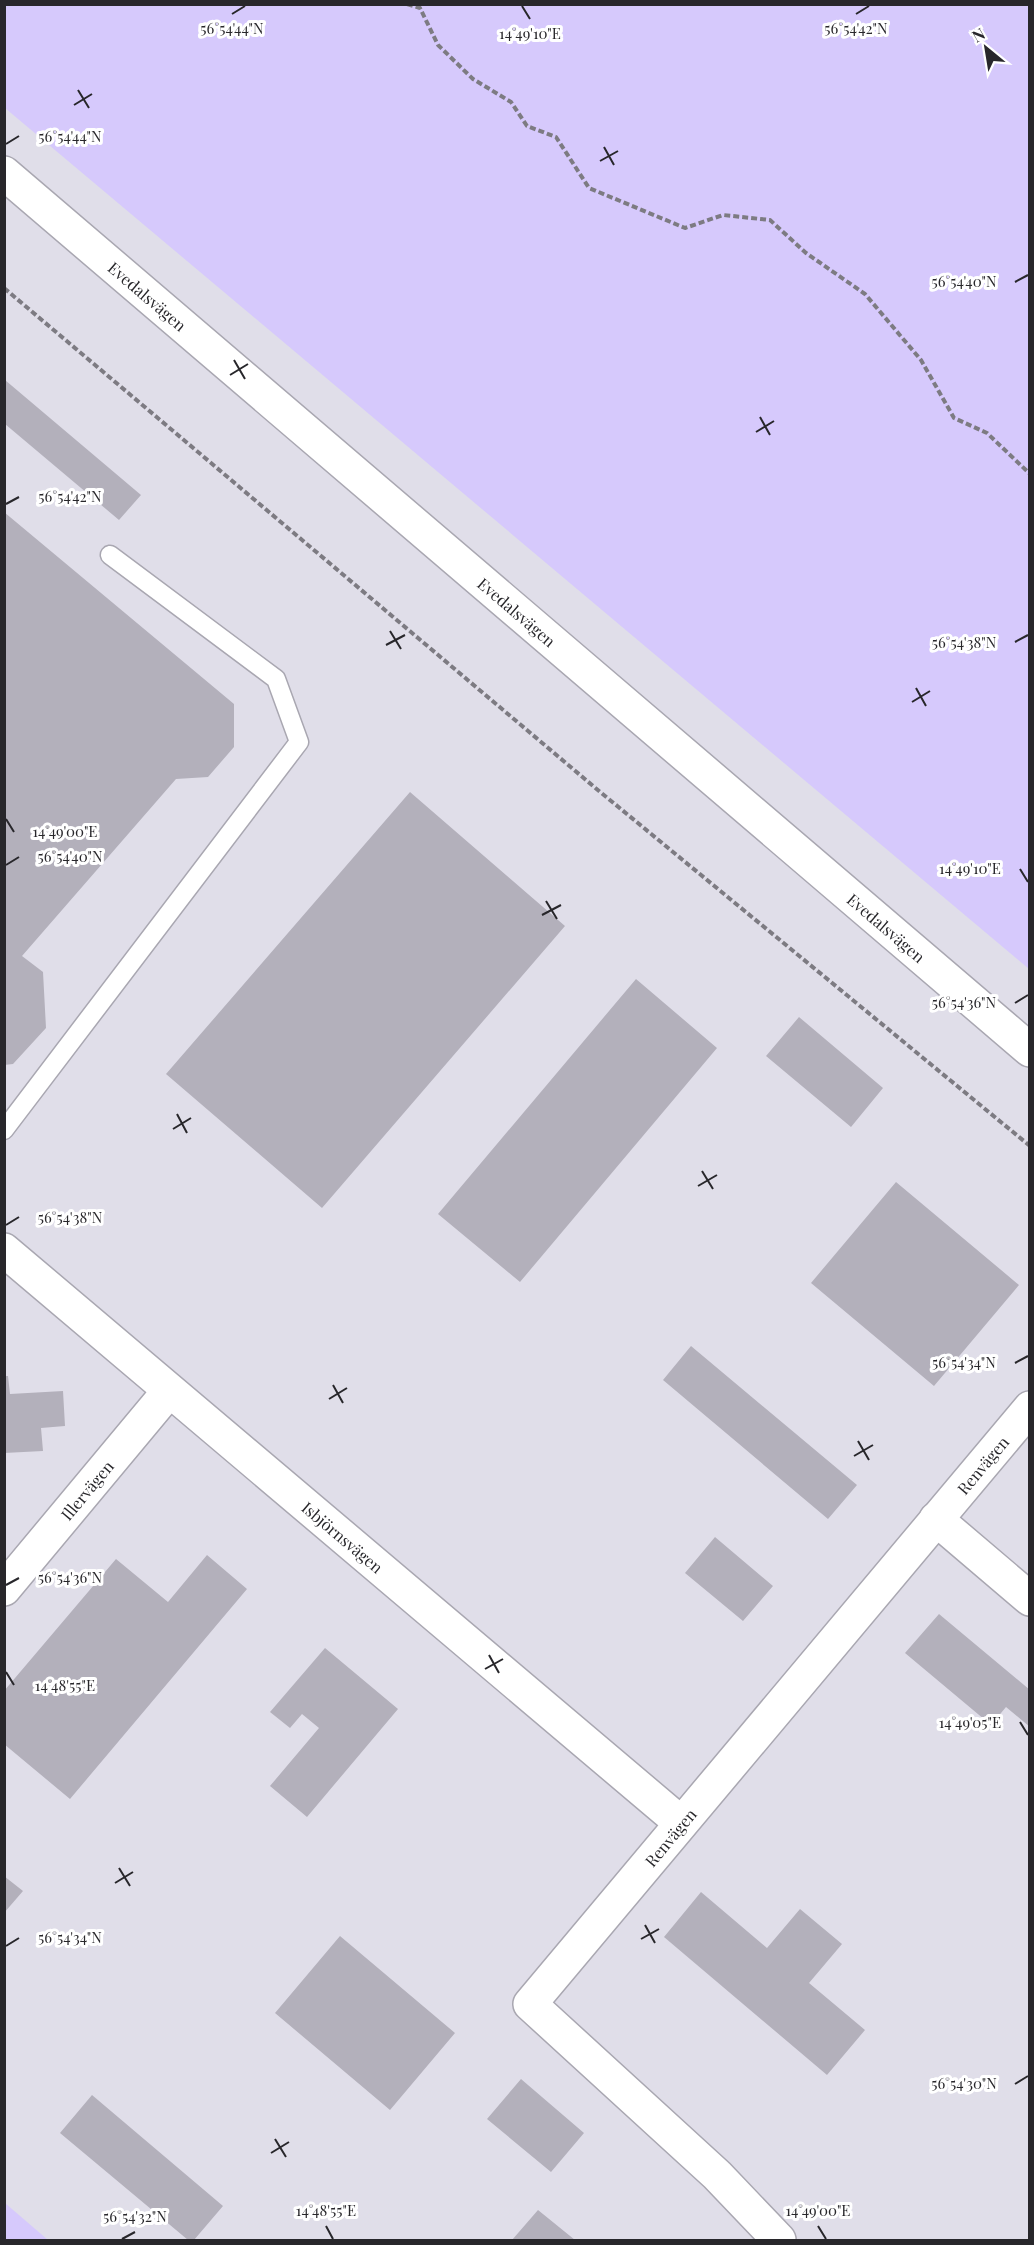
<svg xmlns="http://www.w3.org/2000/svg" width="1034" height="2245" viewBox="0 0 1034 2245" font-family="'Playfair Display',serif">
	<rect width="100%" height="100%" fill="#e0dee9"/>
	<!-- green -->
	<path fill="#d6c9fc" d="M5,4L1029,5V969L5,108Z
		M5,2203L48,2240H5Z"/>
	<!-- building -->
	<path fill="#b3b0bb" d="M5,380L141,495L119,520L5,424Z
		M4,512L234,704V747L208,777L176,779L22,956L43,972L46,1028L13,1064L4,1065Z
		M410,792L565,926L322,1208L166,1074Z
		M636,979L717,1048L520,1282L438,1214Z
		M799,1017L883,1088L851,1127L766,1056Z
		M896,1182L1019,1285L934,1386L811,1283Z
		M691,1346L857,1485L828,1519L663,1380Z
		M4,1376H8L10,1394L63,1391L65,1426L41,1428L43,1451L4,1453Z
		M715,1537L773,1586L743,1621L685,1573Z
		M207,1555L247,1589L70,1799L4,1744V1691L116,1559L168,1602Z
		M939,1614L1030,1690V1727L1006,1707L991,1725L905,1653Z
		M325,1648L398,1709L307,1817L270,1786L319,1728L302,1714L290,1728L270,1712Z
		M4,1876L23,1891L4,1913Z
		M701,1892L767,1948L800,1909L842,1944L809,1983L865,2030L827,2075L664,1937Z
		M340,1936L455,2033L390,2110L275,2013Z
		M521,2079L584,2133L551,2172L487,2119Z
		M92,2095L223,2206L194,2240H188L60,2133Z
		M538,2210L575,2240H512Z"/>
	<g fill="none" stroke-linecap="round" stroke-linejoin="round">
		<!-- service casing -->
		<g stroke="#a9a7b1" stroke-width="21">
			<path id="service" d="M4,1130L299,742L276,679L110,555"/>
		</g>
		<!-- minor casing -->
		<g stroke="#a9a7b1" stroke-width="36">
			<g id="minor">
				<path id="s1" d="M4,1250L681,1823"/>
				<path d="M936,1519L1030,1599"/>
				<path id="s2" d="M4,1589L169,1391"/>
				<path id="s3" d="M779,2240L717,2175L530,2004L1030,1408"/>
			</g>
		</g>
		<!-- tertiary casing -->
		<g stroke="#a9a7b1" stroke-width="36">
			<g id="tertiary">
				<path id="s4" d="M4,173L1030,1050"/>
			</g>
		</g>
		<!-- path -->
		<path stroke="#7d7b82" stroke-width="4" stroke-dasharray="6 3" stroke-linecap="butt" d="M407,4L420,8L438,45L473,79L511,102L527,126L556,137L589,188L685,228L723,215L770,220L806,253L865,294L921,360L954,418L987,433L1030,474
			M4,288L599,791L1030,1146"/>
		<!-- service -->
		<use href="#service" stroke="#fff" stroke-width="18"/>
		<!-- minor -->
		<use href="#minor" stroke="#fff" stroke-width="33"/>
		<!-- tertiary -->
		<use href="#tertiary" stroke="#fff" stroke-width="33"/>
	</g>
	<!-- ticks -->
	<path fill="none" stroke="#28272b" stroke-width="2" d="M522,6L530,19M232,14L245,6M856,14L869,6M78,90L89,108M74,105L92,94M6,144L19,136M604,147L614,165M600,161L618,151M1015,282L1028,275M234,360L245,379M230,375L248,364M760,417L770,435M756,432L774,421M6,504L19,497M390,631L401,649M1015,642L1028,635M386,645L405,635M916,688L926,706M912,702L930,691M6,819L14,832M6,865L19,857M1020,869L1028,882M546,901L557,919M542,915L561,905M1015,1003L1028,995M177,1114L187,1133M173,1129L191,1118M702,1171L713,1189M698,1186L717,1175M6,1225L19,1217M1015,1363L1028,1356M333,1385L343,1403M329,1399L347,1388M858,1441L869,1460M854,1456L873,1445M6,1585L19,1578M489,1655L499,1673M485,1669L503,1659M6,1672L14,1685M1020,1722L1028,1735M119,1868L130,1886M115,1883L133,1872M645,1925L655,1943M641,1939L659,1929M6,1946L19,1938M1015,2084L1028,2076M275,2139L286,2157M271,2153L289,2142M326,2226L333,2239M818,2226L826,2239M122,2239L135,2232"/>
	<g text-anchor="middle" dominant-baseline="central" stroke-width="6" stroke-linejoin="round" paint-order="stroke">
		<!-- street labels -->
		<g font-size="16" fill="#28272b" stroke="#fff">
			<text stroke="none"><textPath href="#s4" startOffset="189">Evedalsvägen</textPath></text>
			<text stroke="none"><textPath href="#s4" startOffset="675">Evedalsvägen</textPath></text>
			<text stroke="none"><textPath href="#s4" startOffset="1161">Evedalsvägen</textPath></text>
			<text stroke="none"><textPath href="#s3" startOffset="1047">Renvägen</textPath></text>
			<text stroke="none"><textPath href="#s2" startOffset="129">Illervägen</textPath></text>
			<text stroke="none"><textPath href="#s1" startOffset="444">Isbjörnsvägen</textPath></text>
			<text stroke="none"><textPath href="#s3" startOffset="561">Renvägen</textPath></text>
		</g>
	</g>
	<g font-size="15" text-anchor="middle" fill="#28272b" stroke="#fff" stroke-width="6" stroke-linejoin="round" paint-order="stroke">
		<text x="232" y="34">56°54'44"N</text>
		<text x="856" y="34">56°54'42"N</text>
		<text x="530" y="39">14°49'10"E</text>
		<text x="70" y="142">56°54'44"N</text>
		<text x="964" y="287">56°54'40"N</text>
		<text x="70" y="502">56°54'42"N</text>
		<text x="964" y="648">56°54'38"N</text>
		<text x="65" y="837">14°49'00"E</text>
		<text x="70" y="862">56°54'40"N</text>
		<text x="970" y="874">14°49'10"E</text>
		<text x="964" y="1008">56°54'36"N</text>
		<text x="70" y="1223">56°54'38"N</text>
		<text x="964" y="1368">56°54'34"N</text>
		<text x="70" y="1583">56°54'36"N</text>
		<text x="65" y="1691">14°48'55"E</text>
		<text x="970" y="1728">14°49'05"E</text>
		<text x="70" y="1943">56°54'34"N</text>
		<text x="964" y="2089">56°54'30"N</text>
		<text x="326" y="2216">14°48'55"E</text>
		<text x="818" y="2216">14°49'00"E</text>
		<text x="135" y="2222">56°54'32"N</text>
	</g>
	<!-- border -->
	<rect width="1034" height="2245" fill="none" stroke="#28272b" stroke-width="12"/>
	<!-- north arrow -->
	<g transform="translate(986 48) rotate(330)" stroke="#ffffff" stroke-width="4.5" paint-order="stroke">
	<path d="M0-4.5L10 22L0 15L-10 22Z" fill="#28272b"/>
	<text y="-9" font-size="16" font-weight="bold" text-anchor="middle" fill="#28272b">N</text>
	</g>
</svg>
